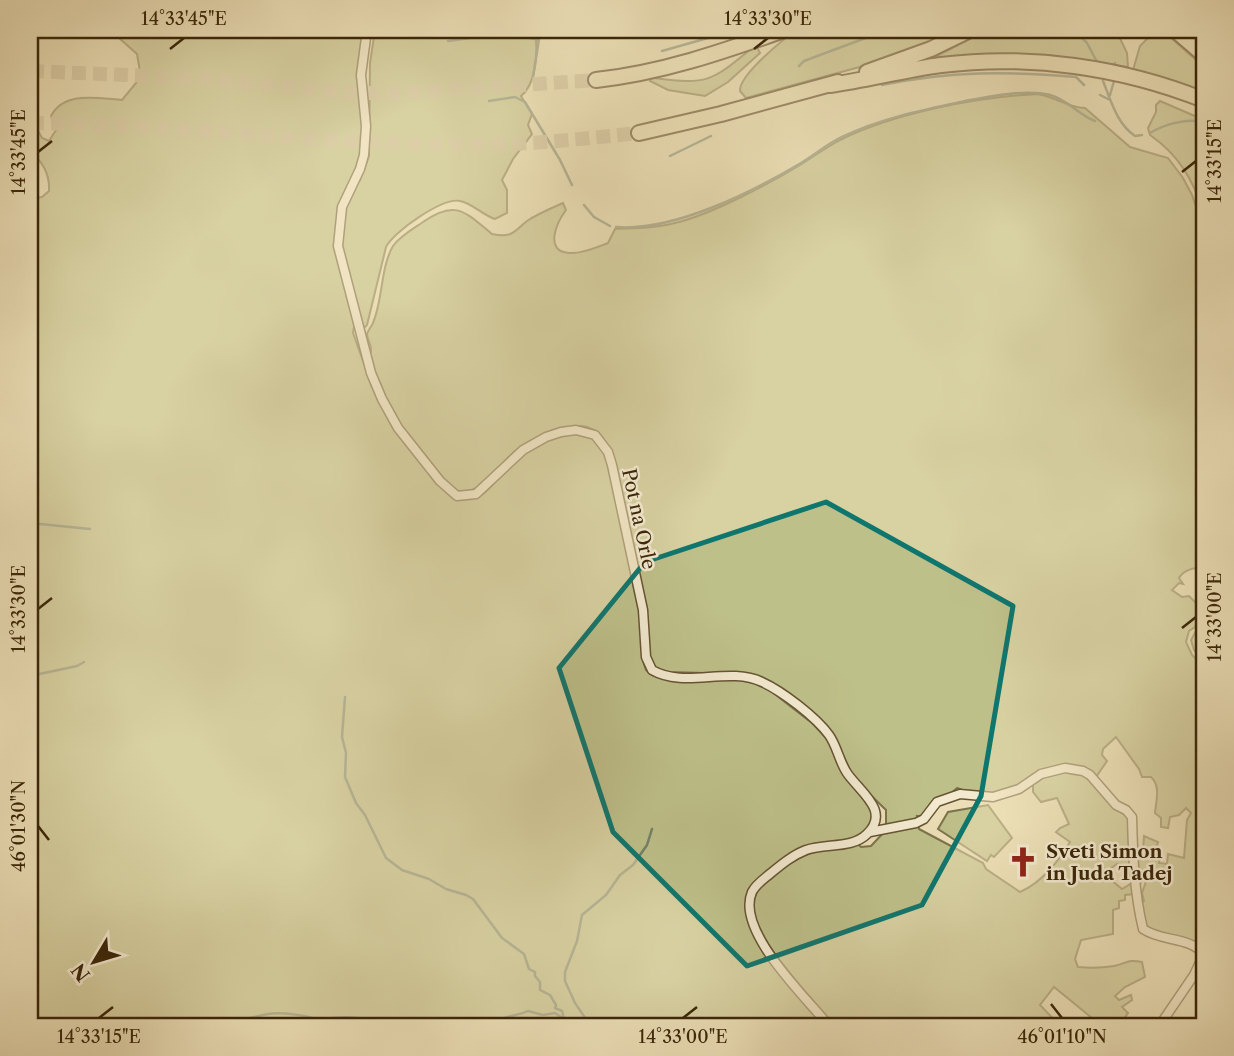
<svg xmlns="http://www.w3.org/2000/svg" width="1234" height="1056" viewBox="0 0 1234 1056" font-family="'Libre Caslon Text',serif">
	<rect width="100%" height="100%" fill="#ecdfb7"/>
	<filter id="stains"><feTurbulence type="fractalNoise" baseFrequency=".00286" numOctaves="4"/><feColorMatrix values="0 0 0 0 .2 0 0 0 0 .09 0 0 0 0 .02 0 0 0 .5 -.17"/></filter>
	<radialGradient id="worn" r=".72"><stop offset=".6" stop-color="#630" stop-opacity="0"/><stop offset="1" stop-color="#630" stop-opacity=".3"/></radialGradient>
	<!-- green -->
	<path fill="#bec08a" stroke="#7c734a" stroke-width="2" d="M110,30H368C367,40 364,51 363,62C360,100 370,140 353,176L360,180L369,156L370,63L375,30H535C538,49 537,83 521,96L532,114L528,125L532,134L513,159L502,180L507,190V213L495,219C482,215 472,203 460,201C443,197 393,232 386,247L367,325L364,328L357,308L353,333L372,386L393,428L454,498C463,499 472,500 480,496C496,486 505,467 519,456C536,443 575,422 595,439C602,446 605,454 608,463L639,606L643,638V661L646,670L652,675L667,680L743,679L763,685L812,723L829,741L841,770L876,815C856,850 844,836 812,845C795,850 781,861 767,872C756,881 748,888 746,902C741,939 803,999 826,1026H30V193L35,198L42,197L49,191C50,175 42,161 30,151V124L34,123L42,138L49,141L56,130L51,116C64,91 96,98 122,100L141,77L137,54Z
		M798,30H960L889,59L746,98L740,91C739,75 784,38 798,30Z
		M987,30H1116L1127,53L1128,67L1048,55L989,54L927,61Z
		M1156,30H1162L1204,67V94L1133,70L1140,46Z
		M757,47L760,53L728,82L705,96L668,90L650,81L651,78H654C707,85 711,82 752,48Z
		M1037,94C1054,96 1069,108 1085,108L1130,147L1168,158L1183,178L1192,195L1204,230V567C1195,568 1184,569 1179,578L1183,584L1179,583L1172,590L1182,597L1189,596L1195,602H1204V621L1189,631L1186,642L1192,655L1204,667V937L1202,942H1198L1162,935L1145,925L1140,903L1144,901L1142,893L1150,870L1146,869L1140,885L1137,852L1143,851L1144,836L1158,842L1155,854L1160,856L1159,863L1167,864L1168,854L1184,858L1187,820L1191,813L1186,808L1179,815L1170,817L1168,828L1161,827V818L1155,813C1156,801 1161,786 1151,777H1142L1139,769L1116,737L1103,749L1102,755L1107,761L1096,777L1059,766C1030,781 1005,797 971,794C966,793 962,789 957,788L924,817L917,816L919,829L983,863L986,869L1020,892C1041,883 1059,861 1070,842L1056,832L1060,828L1069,824L1057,798L1041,802L1033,792V783C1075,753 1095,784 1124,811L1129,817L1131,866L1117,864L1110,869V879L1122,889L1132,883L1134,894L1125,895V900L1119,901V908L1113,910V934L1081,940L1075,959L1078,967C1090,968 1102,968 1114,966C1127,963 1128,959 1142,962L1145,977L1125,987L1115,996L1119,1000L1131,995L1132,1000L1122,1007L1128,1013L1119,1026H1088L1086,1024L1092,1018L1054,987L1040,1005L1060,1026H832C813,995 747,937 754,900C756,890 763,884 770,878C804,850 816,851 858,844L861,847L871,846L886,830V810L854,779L835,737L818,717L743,674L667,672L655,669L650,659L646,605L607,445C603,437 597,430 587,427C570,422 534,439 519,448C496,464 491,489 459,493C425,464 378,403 370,359C368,350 371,358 371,349C371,344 367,339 367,334C368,331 370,328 372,325C383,303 380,268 393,246C400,236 413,229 423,222C456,199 465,212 492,234C513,238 513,232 527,221C537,214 552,208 563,203L566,210C557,222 543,252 570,253C582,254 597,247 608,243L615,229C636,228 658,228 679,222C713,213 769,184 800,165C813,157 826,147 840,140C894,113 977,97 1037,94Z
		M1160,101L1204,120V213C1193,180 1179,155 1150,135L1148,128L1156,112V105Z
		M1204,625V661L1194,650L1191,640L1196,631Z
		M988,805L1012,838L994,857L991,855L987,861L938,829L948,812Z"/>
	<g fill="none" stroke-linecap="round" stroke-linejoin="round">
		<!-- stream -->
		<path stroke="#73816b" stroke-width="2.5" d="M1074,30L1087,43L1097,62
			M448,41L506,33L539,40
			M662,51L736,30
			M799,66L804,61L887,30
			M1115,66V63
			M533,77L539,39L545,30
			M1103,81C1111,101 1117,124 1135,136L1142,135
			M882,85C950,71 1007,71 1076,77L1084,85
			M1100,95L1110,100
			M1110,95L1114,81
			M489,101L515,97L525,102L560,160L572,185
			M1150,133C1165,124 1187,118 1204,122
			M670,156L711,136
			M584,205L594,217L610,226
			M616,227C673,232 752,192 801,163C815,155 827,144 842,137C881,118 927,109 970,100C994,96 1026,89 1050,95C1067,99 1080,116 1095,121
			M30,523L90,529
			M30,676L77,666L84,662
			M345,697L342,737L346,753L345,777L356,803L365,815L386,858L402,870L429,879L446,889L466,895L473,899L502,938L524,954L529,969L535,972V976L540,982V990L550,995L556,1005L555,1008L562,1011L564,1019
			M590,1025L575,1003L565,981V972L577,941L582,915L606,895L620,875L633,865L647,845L652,829
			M232,1026L234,1021C246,1020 256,1016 268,1014C280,1012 310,1015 318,1021C344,1013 372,1019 397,1026
			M443,1026H458
			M468,1026L474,1024L478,1026
			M494,1026C503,1014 516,1017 528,1011L543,1015L555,1013L564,1019L594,1026"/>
		<!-- motorway-tunnel -->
		<path stroke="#c8ba94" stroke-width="14" stroke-dasharray="14 7" stroke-linecap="butt" d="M30,71L200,78L307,89L385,94L596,80
			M30,123C173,124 316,144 459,145C519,146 580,139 639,133"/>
		<!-- minor casing -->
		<g stroke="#665434" stroke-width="11">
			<path id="minor" d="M367,30L361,75L366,126L364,155L360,169L342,207L338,246L371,373L382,399L398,428L440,481L457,496L476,494L523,450L546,437L561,432L576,430L595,435L608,452L612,465L643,610L646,657L652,670C685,689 728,666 762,682C782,691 816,717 829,735C837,746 839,761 847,773C860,792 891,811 867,834C852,849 826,843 806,850C793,855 782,864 771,873C764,879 756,884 752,892C735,931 807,998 829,1026
				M870,832L916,823L924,819L937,802L960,794L993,797L1019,789L1041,774L1065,768L1083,771L1090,775L1116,805L1126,810L1132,817C1133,855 1134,892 1143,929C1162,942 1188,936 1204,954L1194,975L1162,1022L1163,1026"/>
		</g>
		<!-- motorway casing -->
		<g stroke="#3a2609" stroke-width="18">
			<path id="motorway" d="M1175,30L1204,55
				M867,72L931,49L970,30
				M596,80C661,73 722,52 784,30
				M830,85C867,80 903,70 941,65C1029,54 1121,67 1204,100
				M639,133L721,114L838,82"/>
		</g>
		<!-- minor -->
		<use href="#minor" stroke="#f3ead0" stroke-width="8"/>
		<!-- motorway -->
		<use href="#motorway" stroke="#ecdfb7" stroke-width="14"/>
	</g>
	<!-- marked area -->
	<path d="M0 0H1234V1056H0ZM826,502L1013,606L981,796L922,905L747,966L613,832L559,668L645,562Z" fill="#ecdfb7" fill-opacity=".55" fill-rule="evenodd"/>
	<path fill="none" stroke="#0f766e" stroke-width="5" stroke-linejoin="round" d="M826,502L1013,606L981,796L922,905L747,966L613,832L559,668L645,562Z"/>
	<!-- ticks -->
	<path fill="none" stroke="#3a2609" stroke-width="2.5" d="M170,49L184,38M754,49L768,38M38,152L52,141M1182,172L1196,161M38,609L52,598M1182,628L1196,617M38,826L49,840M1051,1004L1062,1018M99,1018L113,1007M683,1018L697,1007"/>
	<!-- icons -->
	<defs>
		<g id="church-bare" transform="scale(2.415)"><path d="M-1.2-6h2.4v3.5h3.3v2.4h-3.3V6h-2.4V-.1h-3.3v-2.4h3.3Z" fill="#8f2418" stroke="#f3ead0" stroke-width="2.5" paint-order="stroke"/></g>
	</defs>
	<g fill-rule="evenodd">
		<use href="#church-bare" x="1023" y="862"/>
	</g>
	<g text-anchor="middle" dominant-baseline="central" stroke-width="5" stroke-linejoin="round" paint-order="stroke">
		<!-- street labels -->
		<g font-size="19" fill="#3a2609" stroke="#f3ead0">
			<text transform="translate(639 519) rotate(78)">Pot na Orle</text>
		</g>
		<!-- poi labels -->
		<g font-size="19" font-weight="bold" fill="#3a2609" stroke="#f3ead0" text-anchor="start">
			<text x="1046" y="851">Sveti Simon<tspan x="1046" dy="22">in Juda Tadej</tspan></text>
		</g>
	</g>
	<!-- margin -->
	<rect width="1234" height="1056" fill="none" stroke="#ecdfb7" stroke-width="77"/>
	<!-- north arrow -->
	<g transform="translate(94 962) rotate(232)" stroke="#f3ead0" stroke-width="5" paint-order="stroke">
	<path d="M0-5L12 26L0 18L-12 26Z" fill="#3a2609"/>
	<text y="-10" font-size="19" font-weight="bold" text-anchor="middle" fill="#3a2609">N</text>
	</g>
	<rect x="38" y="38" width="1158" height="980" fill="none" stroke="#3a2609" stroke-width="2.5"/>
	<g font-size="18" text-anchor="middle" fill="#3a2609">
		<text x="184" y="25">14°33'45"E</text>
		<text x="768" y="25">14°33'30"E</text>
		<text transform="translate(19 152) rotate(-90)" y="6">14°33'45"E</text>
		<text transform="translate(1215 161) rotate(-90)" y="6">14°33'15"E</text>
		<text transform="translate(19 609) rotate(-90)" y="6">14°33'30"E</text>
		<text transform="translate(1215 617) rotate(-90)" y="6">14°33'00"E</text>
		<text transform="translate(19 826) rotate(-90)" y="6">46°01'30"N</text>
		<text x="99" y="1043">14°33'15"E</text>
		<text x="683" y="1043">14°33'00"E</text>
		<text x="1062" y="1043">46°01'10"N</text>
	</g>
	<rect width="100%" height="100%" filter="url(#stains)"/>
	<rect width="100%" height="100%" fill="url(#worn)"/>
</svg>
